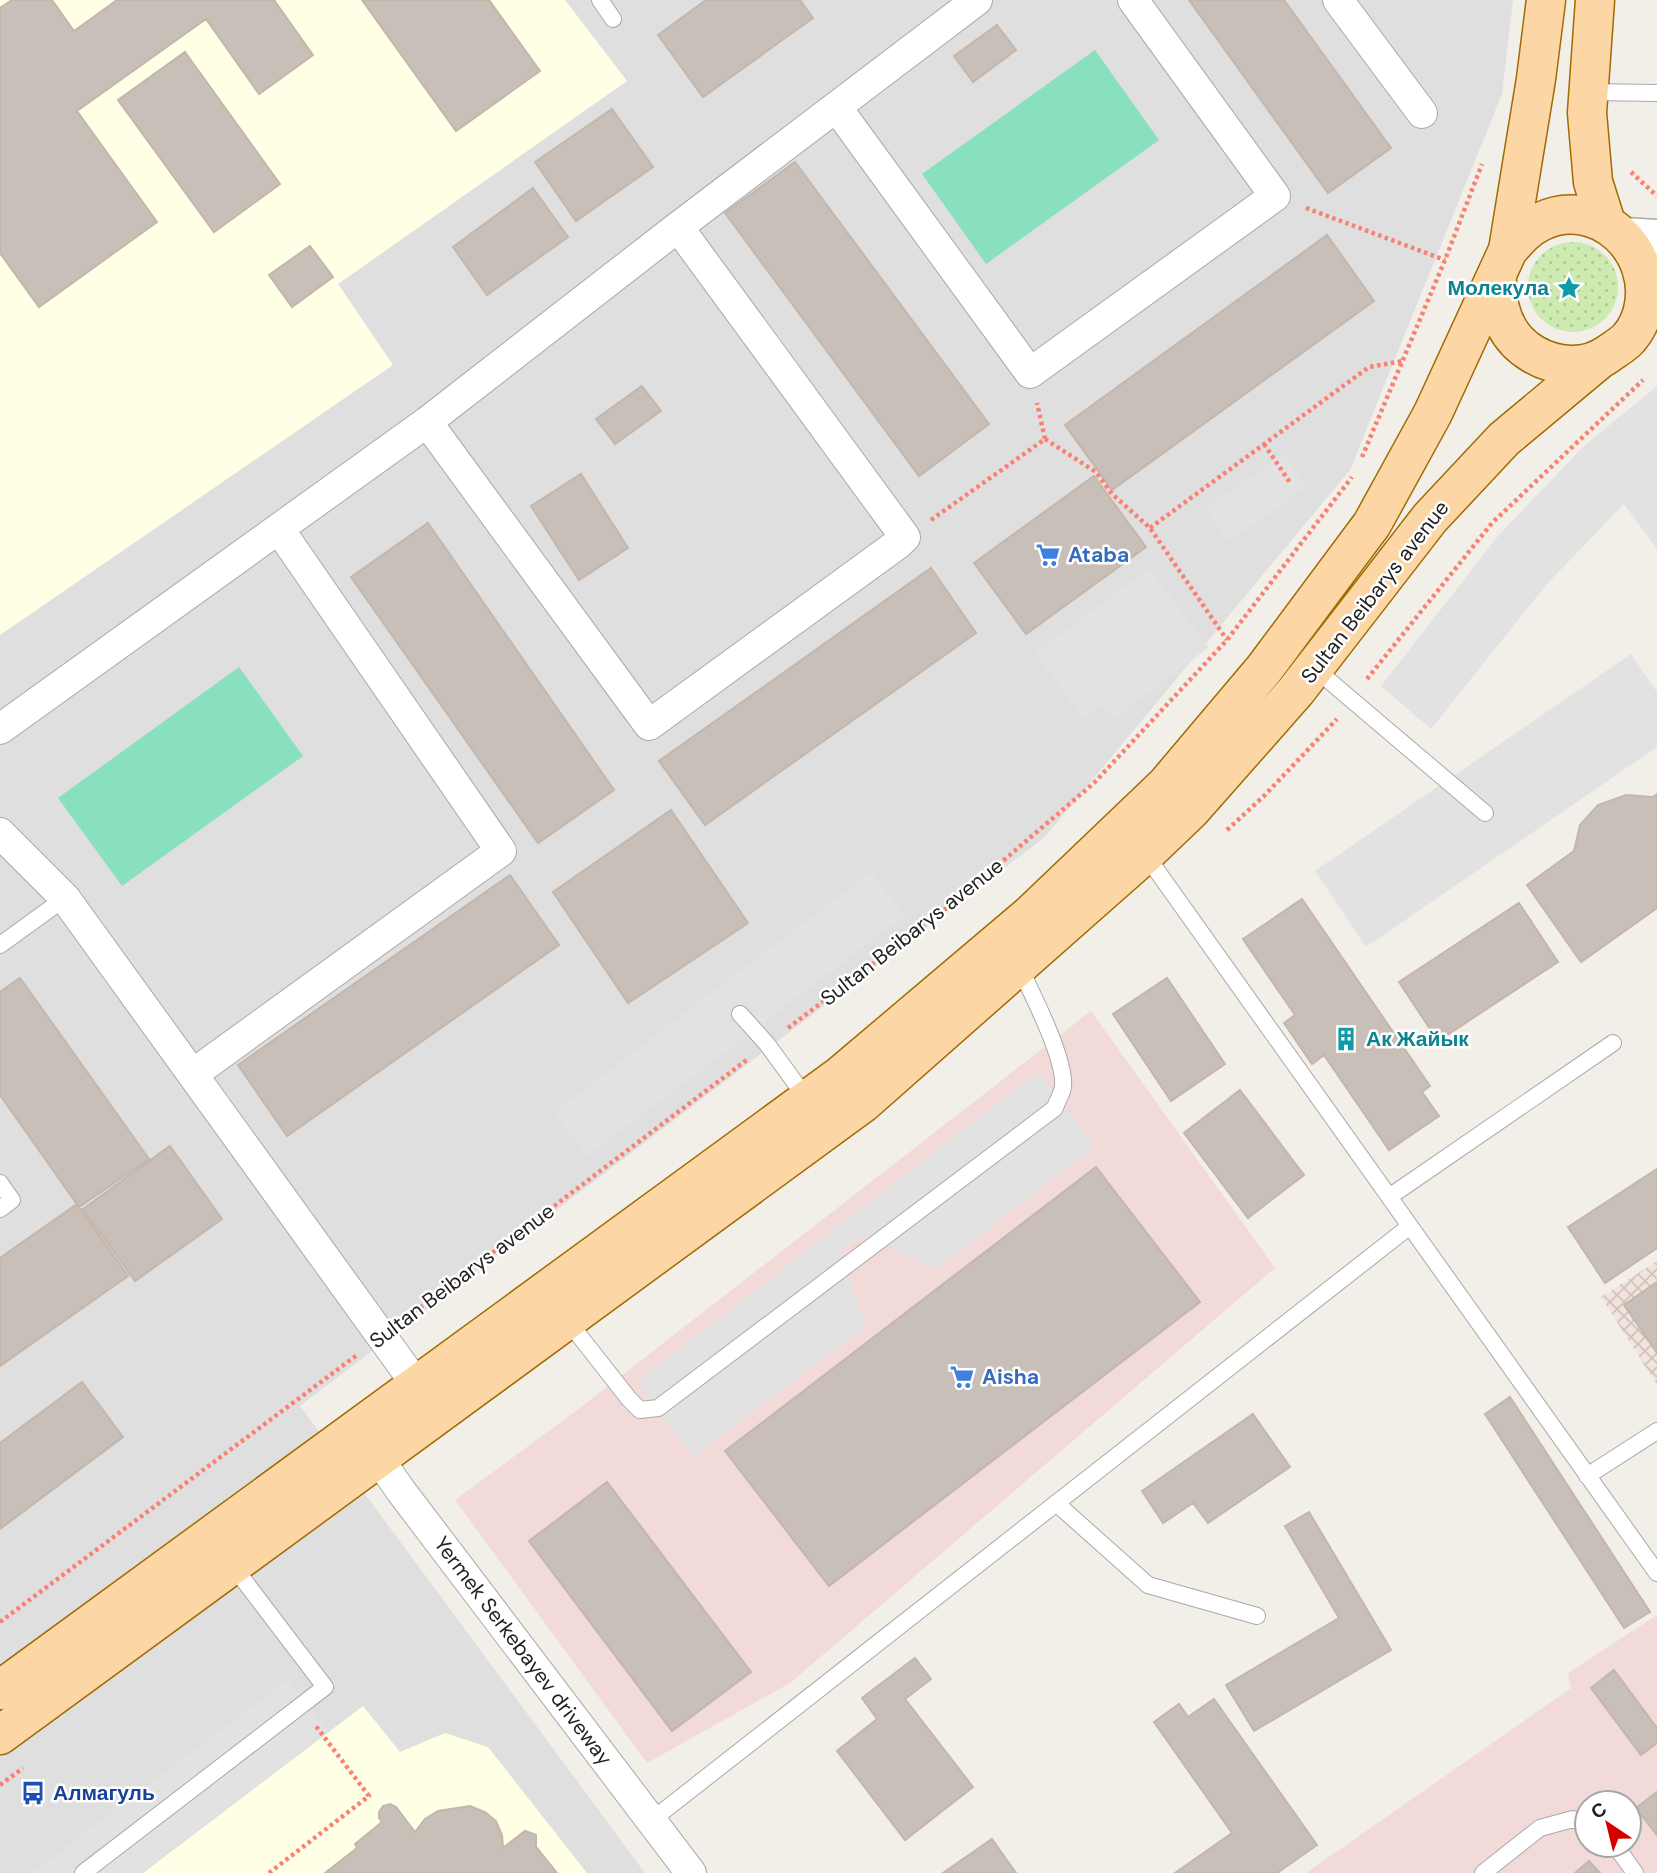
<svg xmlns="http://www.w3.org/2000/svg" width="1657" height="1873" viewBox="0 0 1657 1873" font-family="'DM Sans',sans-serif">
	<defs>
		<pattern id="military-cross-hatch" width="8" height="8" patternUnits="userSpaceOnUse" patternTransform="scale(1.75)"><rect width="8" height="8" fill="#f3e3dd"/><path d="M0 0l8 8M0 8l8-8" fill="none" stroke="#d0c2bd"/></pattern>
		<pattern id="grass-dots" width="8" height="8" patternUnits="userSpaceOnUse" patternTransform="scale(1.75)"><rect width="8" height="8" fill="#cdebb0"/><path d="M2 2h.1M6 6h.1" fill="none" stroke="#b0c997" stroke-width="1.8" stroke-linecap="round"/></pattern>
	</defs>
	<rect width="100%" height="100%" fill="#f2efe9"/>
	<!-- residential -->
	<path fill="#e0dfdf" d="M0,0H1513L1502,94L1350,470L1045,837L300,1406L645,1873H0Z"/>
	<!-- commercial -->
	<path fill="#f2dad9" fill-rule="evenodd" d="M1091,1011L1275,1268L790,1683L647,1763L455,1500L577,1410Z
		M1657,1615V1873H1306L1571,1688L1568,1673ZM1587,1803H1629V1845H1587Z"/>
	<!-- education -->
	<path fill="#ffffe5" d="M0,0H565L627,81L338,284L393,365L0,635Z
		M363,1706L400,1752L445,1733L488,1747L587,1873H143Z"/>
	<!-- military -->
	<path fill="url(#military-cross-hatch)" d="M1657,1261V1385L1601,1297Z"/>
	<!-- grass -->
	<path fill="url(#grass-dots)" d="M1528 287a45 45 0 1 1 90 0a45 45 0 1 1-90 0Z"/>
	<!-- pitch -->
	<path fill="#88e0be" d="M1095,50L1159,140L986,264L922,174Z
		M239,667L303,756L122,886L58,798Z"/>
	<!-- parking -->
	<path fill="#e2e2e2" d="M1657,386V549L1624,504L1546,585L1431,729L1381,686L1498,536L1583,447Z
		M1284,454L1307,487L1228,542L1205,508Z
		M1149,568L1209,647L1113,719L1102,705L1084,719L1035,653Z
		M1631,654L1657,692V747L1366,947L1315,871Z
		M871,872L905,916L587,1156L554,1112Z
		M1038,1072L1095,1146L935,1270L866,1235L840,1251L865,1326L694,1457L637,1382Z
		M288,1679L328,1731L140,1873H32Z"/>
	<!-- building -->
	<path fill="#c7bfb8" stroke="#c4b6ab" stroke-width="2" d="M12,0H52L74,31L117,0H274L313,55L259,94L206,19L77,111L157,222L39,307L0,253V8Z
		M362,0H489L540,71L456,131Z
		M706,0H800L813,18L703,97L658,35Z
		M1189,0H1284L1391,148L1328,193Z
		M997,25L1016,50L973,82L954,56Z
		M185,52L280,184L214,232L118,100Z
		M612,109L653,167L576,221L535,162Z
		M795,162L989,424L919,476L725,213Z
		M533,188L568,237L487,295L453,247Z
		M1327,235L1374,301L1112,490L1065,425Z
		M310,246L333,277L292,307L269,275Z
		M642,386L661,411L615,444L596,419Z
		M581,474L628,548L579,580L531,506Z
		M1094,476L1146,547L1026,634L974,563Z
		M428,523L614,790L538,843L351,577Z
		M931,568L976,633L705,825L659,761Z
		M1657,794V908L1581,962L1527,885L1574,851L1580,825L1598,805L1626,795L1653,797Z
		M671,810L748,923L628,1003L553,892Z
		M510,875L559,945L287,1136L238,1065Z
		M1302,899L1430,1086L1422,1092L1439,1116L1389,1150L1324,1055L1312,1064L1284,1023L1295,1015L1243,939Z
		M1519,903L1558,962L1438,1041L1399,982Z
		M20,978L149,1159L79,1207L0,1095V992Z
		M1167,978L1225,1064L1171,1101L1113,1014Z
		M1240,1090L1304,1175L1248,1218L1184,1133Z
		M170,1146L222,1219L135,1281L83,1209Z
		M1096,1167L1200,1302L829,1586L725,1451Z
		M1657,1169V1248L1605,1283L1568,1227Z
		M77,1204L128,1276L0,1366V1258Z
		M1657,1282V1353L1624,1305Z
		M82,1382L123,1437L0,1529V1443Z
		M1510,1397L1650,1612L1624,1628L1485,1414Z
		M1253,1414L1290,1467L1208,1523L1193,1503L1163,1523L1142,1491Z
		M607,1482L751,1672L672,1731L529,1541Z
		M1309,1512L1391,1650L1254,1731L1226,1685L1339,1618L1285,1526Z
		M915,1658L931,1679L905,1699L973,1787L905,1840L837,1751L877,1719L862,1698Z
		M1614,1670L1657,1728V1743L1641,1755L1591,1688Z
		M1214,1699L1317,1845L1277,1873H1175L1232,1833L1154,1722L1179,1704L1188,1717Z
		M1657,1792V1835L1636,1808Z
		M390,1804L396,1807L415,1832L425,1819L438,1811L470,1806L485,1812L496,1821L502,1835L503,1848L525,1831L536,1835V1847L557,1873H325L357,1848L355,1844L382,1822L379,1818V1812L383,1806Z
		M992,1839L1016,1873H943Z
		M1589,1861L1600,1873H1575Z"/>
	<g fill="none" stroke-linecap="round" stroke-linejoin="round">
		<!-- service casing -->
		<g stroke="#a9a9a9" stroke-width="18">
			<path id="service" d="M600,0L613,19
				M1588,92L1657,93
				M1313,667L1485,813
				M1145,854L1657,1573
				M0,945L65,898
				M740,1014L767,1044L807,1099
				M0,1183L12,1200L0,1209
				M1389,1197L1613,1043
				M567,1320L629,1399L640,1410L658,1408L1055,1108C1057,1101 1062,1094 1063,1087C1066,1059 1031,992 1019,966
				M1587,1476L1657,1431
				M1056,1503L1148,1585L1257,1616
				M652,1820L1410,1226
				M1615,1845L1635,1873
				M83,1873L325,1687L233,1566
				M1483,1873L1540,1828L1573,1819L1587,1825"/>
		</g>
		<!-- minor casing -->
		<g stroke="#a9a9a9" stroke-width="32">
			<path id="minor" d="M1338,0L1422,113
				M837,108L1030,373L1275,196L1133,0
				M427,422L649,725L899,543L905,537L678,227
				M0,729L427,422L678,227L977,0
				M0,833L65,898L429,1402
				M193,1074L501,851L279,529
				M367,1442L401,1491L691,1873"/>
		</g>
		<!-- tertiary casing -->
		<g stroke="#a9a9a9" stroke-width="41">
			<path id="tertiary" d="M1624,237L1657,239"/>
		</g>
		<!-- primary casing -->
		<g stroke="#a06b00" stroke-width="41">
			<path id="primary" d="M1595,0L1587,113L1593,182L1606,223
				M1508,250L1536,79L1546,0
				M0,1690L841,1075L1030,915L1166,785L1264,669L1372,524L1433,413L1508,250C1518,239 1526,229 1540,222C1597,194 1657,250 1643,310C1641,319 1636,330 1629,338C1624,344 1615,349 1608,354C1586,370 1555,367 1533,354C1504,337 1496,308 1497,277
				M0,1735L863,1103L1145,854L1191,810L1296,691L1430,518L1504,439L1600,359"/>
		</g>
		<!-- path -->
		<path stroke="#fa8072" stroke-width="4.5" stroke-dasharray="3.5 3.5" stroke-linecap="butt" d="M1631,172L1657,196
			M1306,208L1445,260
			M1045,439L1096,472L1112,494L1150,528L1227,640
			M1264,444L1291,484
			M1362,457L1445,260L1482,164
			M931,520L1045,439L1037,403
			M1150,528L1369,367L1403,361
			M1367,679L1492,523L1643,380
			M1227,830L1264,796L1337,719
			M788,1028L956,901L1094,783L1227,640L1352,477
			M409,1316L748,1059
			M0,1622L357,1355
			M0,1785L23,1768
			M269,1873L369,1796L315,1725"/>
		<!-- service -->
		<use href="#service" stroke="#fff" stroke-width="16"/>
		<!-- minor -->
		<use href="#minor" stroke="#fff" stroke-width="30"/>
		<!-- tertiary -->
		<use href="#tertiary" stroke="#fff" stroke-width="38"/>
		<!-- primary -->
		<use href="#primary" stroke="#fcd6a4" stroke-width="38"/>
	</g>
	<!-- icons -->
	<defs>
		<g id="sight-bare" transform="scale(1.89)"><path d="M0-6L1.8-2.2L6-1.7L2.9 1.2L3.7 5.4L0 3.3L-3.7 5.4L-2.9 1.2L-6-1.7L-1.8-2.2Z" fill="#0f9aa8" stroke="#fff" stroke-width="2.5" paint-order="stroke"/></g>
		<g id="supermarket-bare" transform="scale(1.89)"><path d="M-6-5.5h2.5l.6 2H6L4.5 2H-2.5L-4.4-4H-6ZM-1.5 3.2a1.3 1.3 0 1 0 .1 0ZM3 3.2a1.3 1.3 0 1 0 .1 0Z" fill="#3f7fe0" stroke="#fff" stroke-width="2.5" paint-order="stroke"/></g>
		<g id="building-bare" transform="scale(1.89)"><path d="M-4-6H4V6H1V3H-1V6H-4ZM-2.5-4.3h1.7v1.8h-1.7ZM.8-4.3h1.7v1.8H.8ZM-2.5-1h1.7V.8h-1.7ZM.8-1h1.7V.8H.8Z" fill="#0f9aa8" stroke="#fff" stroke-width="2.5" paint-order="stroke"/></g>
		<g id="bus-bare" transform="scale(1.89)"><path d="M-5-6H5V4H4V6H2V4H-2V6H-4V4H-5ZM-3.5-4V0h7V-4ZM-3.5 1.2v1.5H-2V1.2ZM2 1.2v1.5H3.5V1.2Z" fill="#1a4fb4" stroke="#fff" stroke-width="2.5" paint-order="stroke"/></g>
	</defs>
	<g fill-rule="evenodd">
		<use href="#sight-bare" x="1569" y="288"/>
		<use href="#supermarket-bare" x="1048" y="555"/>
		<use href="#building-bare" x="1346" y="1039"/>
		<use href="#supermarket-bare" x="962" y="1377"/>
		<use href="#bus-bare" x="33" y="1793"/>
	</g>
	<g text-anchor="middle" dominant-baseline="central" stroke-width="5" stroke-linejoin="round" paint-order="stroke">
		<!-- culture labels -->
		<g font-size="21" font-weight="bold" fill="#0d838f" stroke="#fff" text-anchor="end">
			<text x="1549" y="288">Молекула</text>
			<text x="1366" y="1039" text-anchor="start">Ак Жайык</text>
		</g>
		<!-- shop labels -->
		<g font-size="21" font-weight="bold" fill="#366cbe" stroke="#fff" text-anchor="start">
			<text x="1068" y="555">Ataba</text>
			<text x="982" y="1377">Aisha</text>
		</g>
		<!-- street labels -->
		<g font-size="21" fill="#222" stroke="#fff">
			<text transform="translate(1375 592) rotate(-52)">Sultan Beibarys avenue</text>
			<text transform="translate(912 932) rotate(-38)">Sultan Beibarys avenue</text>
			<text transform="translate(462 1276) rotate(-37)">Sultan Beibarys avenue</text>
			<text transform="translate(523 1651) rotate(53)">Yermek Serkebayev driveway</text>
		</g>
		<!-- transit labels -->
		<g font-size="21" font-weight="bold" fill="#164399" stroke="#fff" text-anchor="start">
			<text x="53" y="1793">Алмагуль</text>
		</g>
	</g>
	<!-- north arrow -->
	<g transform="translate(1608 1824) rotate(325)"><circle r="33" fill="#ffffff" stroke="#a7a7a7" stroke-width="2"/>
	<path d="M0-5L12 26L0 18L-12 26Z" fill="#d40000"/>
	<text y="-10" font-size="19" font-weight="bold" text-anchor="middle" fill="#222222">С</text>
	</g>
</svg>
